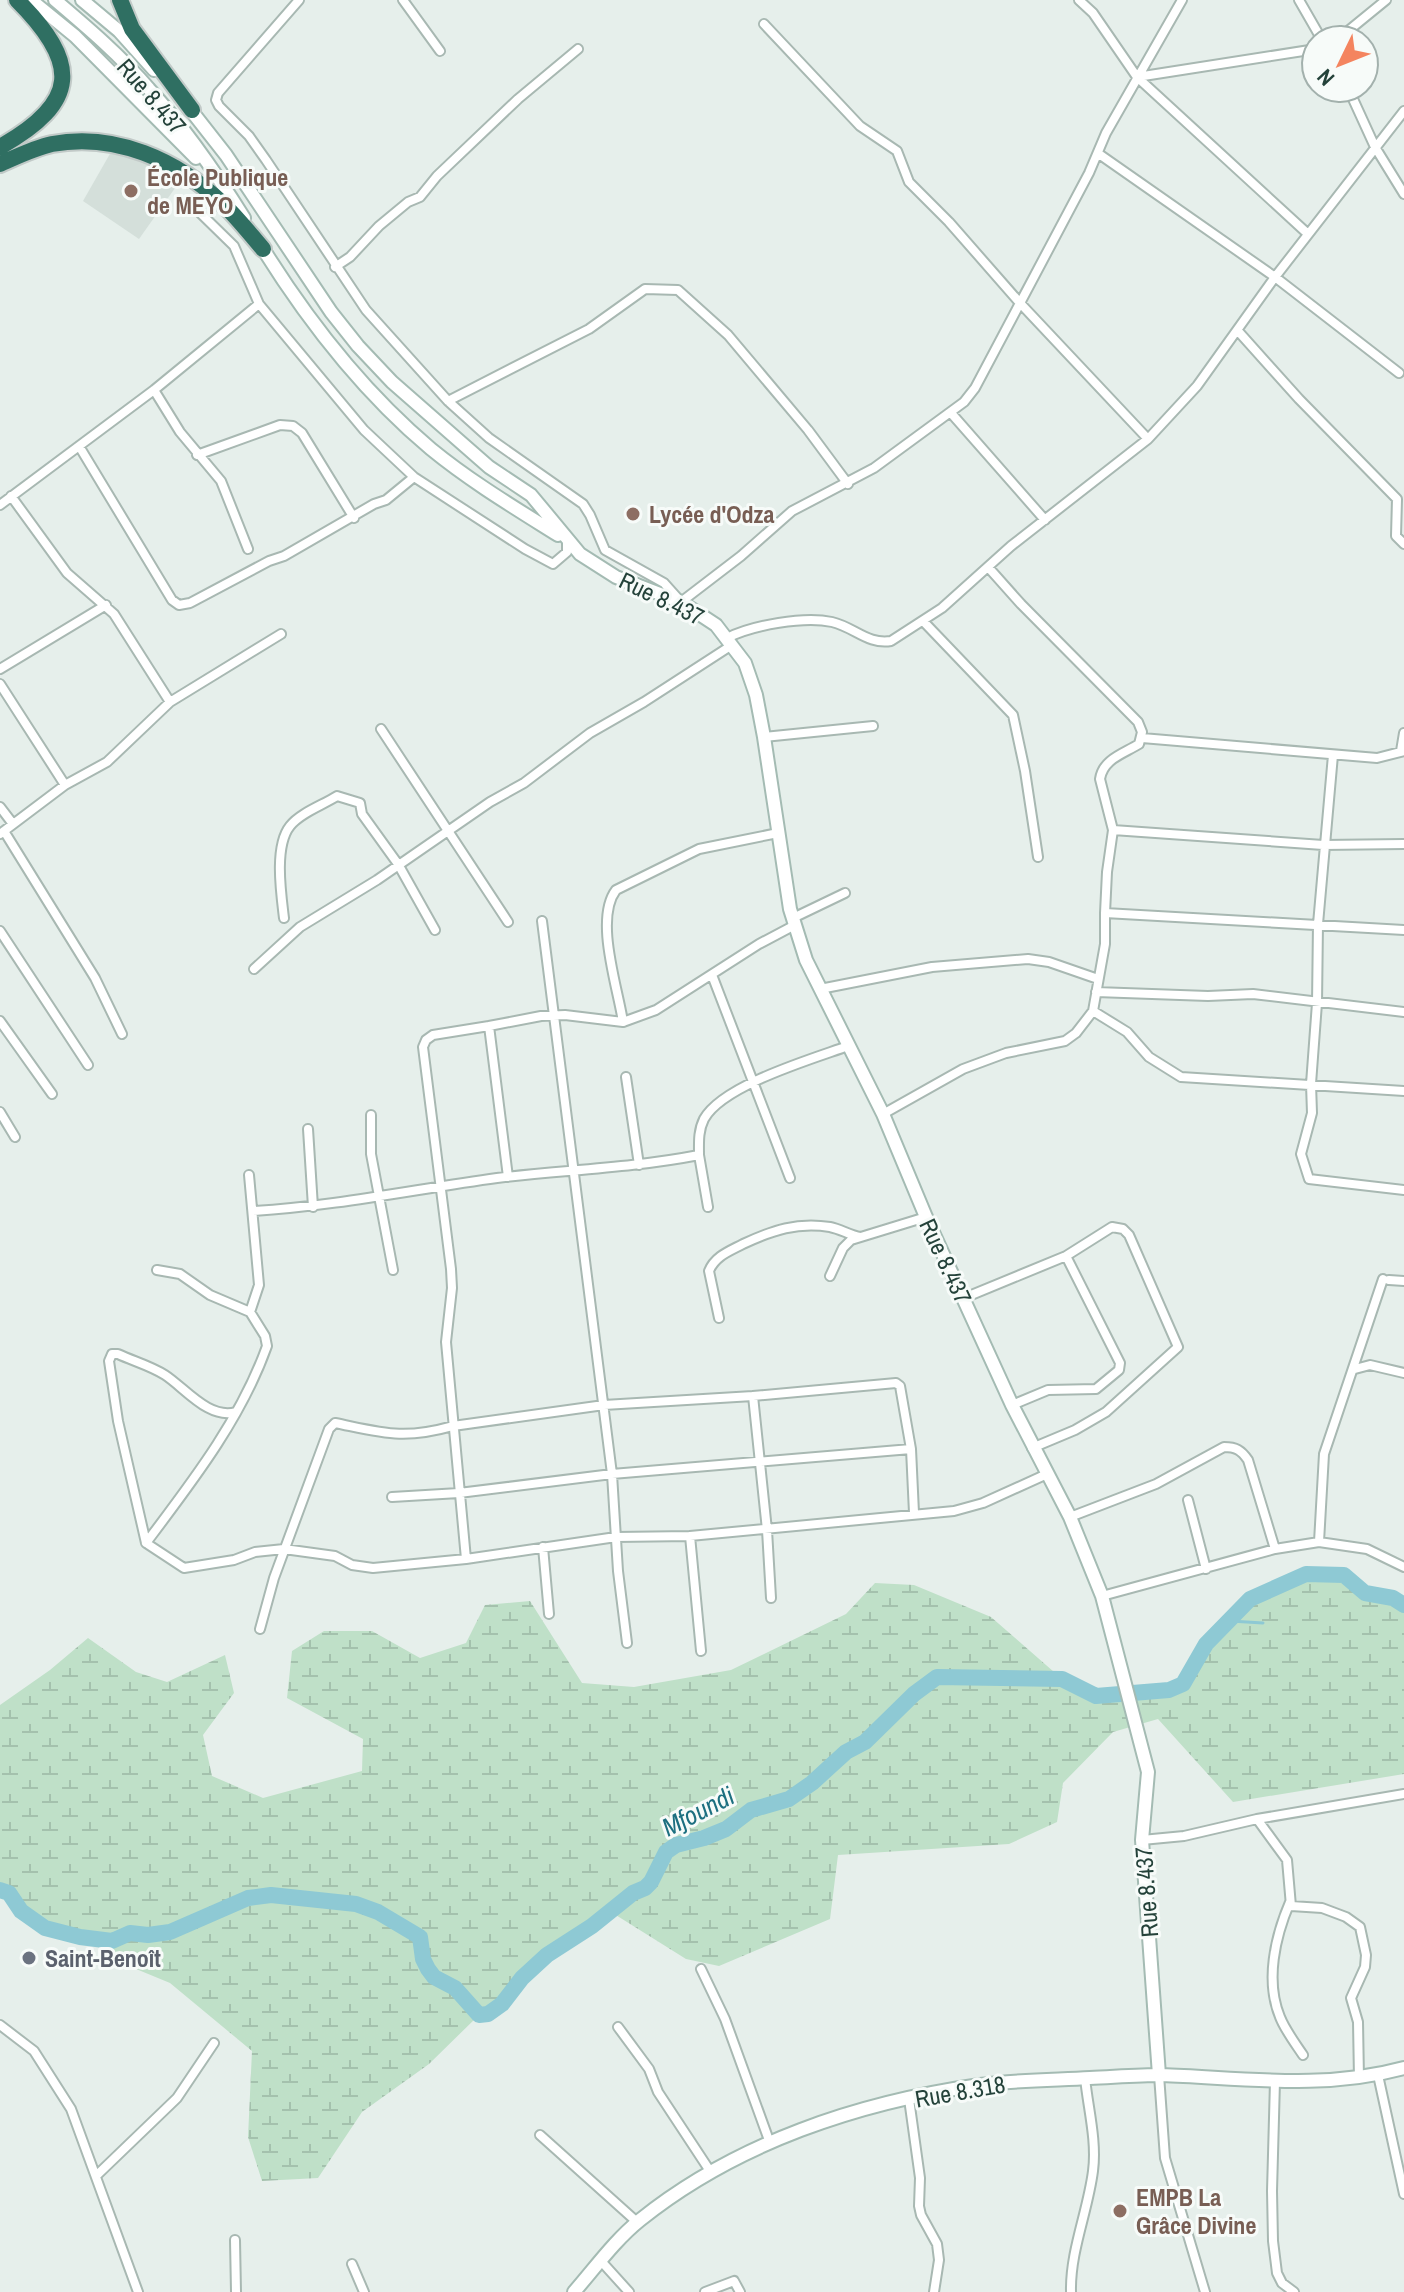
<svg xmlns="http://www.w3.org/2000/svg" width="1404" height="2292" viewBox="0 0 1404 2292" font-family="'Archivo Narrow',sans-serif">
	<defs>
		<pattern id="wetland-marsh" width="20" height="14" patternUnits="userSpaceOnUse" patternTransform="scale(2)"><rect width="20" height="14" fill="#bfe0c8"/><path d="M1 5h8M5 5V1M11 12h8M15 12V8" fill="none" stroke="#a4c1ad"/></pattern>
	</defs>
	<rect width="100%" height="100%" fill="#e6efeb"/>
	<!-- built -->
	<path fill="#d4dfda" d="M115,145L180,181L139,239L83,201Z"/>
	<!-- wetland -->
	<path fill="url(#wetland-marsh)" d="M1306,1574L1344,1575L1365,1593L1393,1598L1404,1605V1774L1233,1802L1158,1719L1113,1732L1063,1783L1057,1822L1009,1844L838,1855L830,1919L719,1966L686,1959L611,1912C581,1934 546,1951 520,1980C507,1994 500,2013 479,2015L429,2064L362,2112L318,2178L262,2181L248,2137L252,2051L170,1983L107,1957L90,1937L45,1928L20,1911L9,1893L0,1890V1705L50,1670L88,1638L136,1672L167,1682L225,1655L234,1693L203,1735L212,1776L263,1798L362,1771L363,1739L287,1698L292,1651L324,1631H372L420,1658L466,1643L485,1605L530,1601L582,1683L634,1687L731,1670L846,1614L875,1583L914,1585L991,1617L1062,1679L1097,1696L1169,1690L1183,1684L1206,1644L1250,1599Z"/>
	<g fill="none" stroke-linecap="round" stroke-linejoin="round">
		<!-- stream -->
		<path stroke="#8ec9d4" stroke-width="3" d="M1230,1621L1263,1623"/>
		<!-- river -->
		<path stroke="#8ec9d4" stroke-width="16" d="M0,1890L9,1893L21,1911L45,1928L80,1937L112,1941L130,1933L148,1935L170,1932L248,1898L271,1895L356,1904L378,1912L420,1937L423,1959L428,1969L434,1977L455,1988L479,2015L488,2014L502,2004L522,1978L547,1955L592,1926L633,1893L645,1888L651,1882L666,1852L676,1845L704,1838L726,1829L751,1810L789,1799L812,1783L846,1752L865,1742L914,1694L937,1677L1062,1679L1096,1696L1169,1690L1183,1684L1206,1644L1250,1599L1306,1574L1344,1575L1365,1593L1393,1598L1404,1605"/>
		<!-- minor casing -->
		<g stroke="#a8b8b2" stroke-width="12">
			<path id="minor" d="M299,0L218,93L216,100L219,106L249,136L266,160L366,310L448,401L489,438L583,504L590,515L605,550L664,583L681,602L741,556L792,511L874,468L964,402L975,388L1089,173L1106,133L1182,0
				M403,0L440,51
				M1079,0L1093,13L1137,77L1308,234
				M1299,0L1322,40
				M764,24L860,126L897,151L909,182L949,222L1020,303L1148,439
				M1337,40L1386,0
				M1137,77L1316,49
				M1348,88L1375,147L1404,194
				M1099,154L1275,277L1399,373
				M190,203L234,246L259,304L364,430L414,477L525,549L553,564L567,552V541
				M335,267L350,257L379,226L408,202L420,197L437,176L518,99L578,49
				M1238,331L1299,399L1397,499L1396,536L1404,544
				M154,390L180,432L221,481L248,549
				M448,401L589,329L645,289L678,290L728,335L808,430L848,484
				M951,413L1045,520
				M79,446L172,600L179,605L190,603L269,561L284,556L374,504L386,500L414,477
				M197,455L280,425L293,426L302,433L354,518
				M11,496L67,573L114,614L170,702
				M0,505L154,390L259,304
				M988,567L1021,604L1138,722L1142,732L1139,744C1123,754 1103,759 1100,779L1113,830L1107,872L1105,913
				M923,621L1013,715L1025,771L1038,857
				M727,638C753,625 804,616 832,622C854,627 868,645 891,641L942,608L1011,546L1148,439L1197,386L1275,277L1404,111
				M0,669L106,605
				M0,684L65,785
				M381,729L508,922
				M764,737L873,726
				M1142,738L1377,758L1404,751
				M1401,751L1404,733
				M1333,755L1318,924L1317,1003L1311,1084L1312,1113L1301,1154L1309,1179L1404,1190
				M0,807L13,824
				M1113,830L1323,845L1404,844
				M4,831L95,978L122,1034
				M0,834L65,785L107,762L170,702L281,634
				M284,918C281,893 274,846 290,826C300,813 323,805 337,796L360,803L362,814L398,864L435,930
				M793,918L845,893
				M542,921L612,1474L618,1571L627,1643
				M0,931L88,1065
				M254,969L300,927L377,880L490,802L524,783L590,733L644,702L732,645
				M712,975L790,1178
				M820,989L932,967L1028,959L1049,962L1098,979
				M1096,992L1208,996L1253,994L1404,1012
				M1093,1011L1127,1032L1149,1057L1181,1077L1404,1091
				M0,1021L52,1094
				M623,1022C618,988 594,919 616,890L699,849L778,833
				M626,1077L639,1165
				M0,1112L15,1137
				M883,1114L963,1069L1006,1053L1065,1041L1076,1033L1093,1011L1105,944V913L1404,930
				M371,1115V1154L393,1270
				M308,1129L313,1207
				M699,1155L708,1207
				M508,1177L489,1026L541,1016L565,1015L623,1022L656,1010L759,944L795,925
				M253,1211C336,1206 416,1189 497,1178C565,1170 632,1168 699,1155C699,1143 698,1131 704,1119C723,1085 812,1059 848,1046
				M157,1270L180,1274L210,1295L250,1312
				M830,1276L843,1248L851,1240L926,1217
				M1389,1280L1404,1281
				M964,1298L1066,1256L1112,1227L1123,1229L1129,1235L1178,1347L1106,1412L1075,1430L1032,1448
				M719,1318L709,1271C715,1256 730,1251 743,1244C773,1230 797,1222 830,1227C840,1229 850,1235 860,1237
				M1355,1369L1370,1365L1404,1373
				M753,1396L767,1530L771,1598
				M1012,1405L1048,1390L1096,1389L1119,1370L1120,1363L1066,1256
				M236,1412C209,1420 185,1388 165,1375C151,1366 133,1361 118,1354H112L109,1361L118,1421L146,1543L184,1568L234,1560L255,1552L284,1549L335,1556L352,1565L373,1568L466,1559L616,1537L690,1536L954,1511L983,1503L1047,1474
				M392,1497L459,1493L612,1474L911,1449
				M1188,1500L1206,1569
				M1070,1517L1156,1484L1224,1447C1236,1447 1241,1450 1248,1460L1275,1549
				M690,1536L701,1651
				M1319,1542L1367,1549L1404,1567
				M146,1543C192,1482 241,1419 267,1346L265,1336L250,1312L259,1285L249,1175
				M543,1547L549,1614
				M466,1559L446,1342L452,1288L451,1269L423,1047L426,1040L433,1035L489,1026
				M1102,1596L1275,1549L1319,1542L1324,1454L1383,1279
				M260,1629L274,1578L329,1429L335,1423C384,1433 403,1440 453,1426L604,1405L753,1396L896,1383L900,1386L911,1449L914,1513
				M1257,1819L1404,1794
				M1142,1840L1184,1836L1257,1819L1287,1860L1291,1906L1322,1908L1346,1917L1360,1927L1366,1955L1365,1967L1351,1998L1358,2022L1359,2078
				M1290,1902C1275,1937 1265,1981 1280,2017C1285,2030 1295,2043 1303,2055
				M701,1969L725,2019L770,2143
				M0,2025L34,2051L71,2109L138,2292
				M618,2027L649,2069L658,2092L710,2171
				M1159,2075L1165,2158L1205,2292
				M1378,2075L1404,2194
				M1275,2081L1272,2191L1273,2241L1277,2273L1282,2283L1294,2292
				M909,2099L920,2178L919,2206L921,2215L937,2244L939,2260L934,2292
				M540,2135L637,2222
				M97,2175L177,2098L214,2043
				M235,2240L236,2292
				M601,2261L629,2292
				M352,2264L364,2292
				M705,2292L734,2281L740,2292
				M1071,2292C1070,2251 1088,2211 1093,2171C1097,2141 1088,2108 1085,2078"/>
		</g>
		<!-- secondary casing -->
		<g stroke="#a4bbb3" stroke-width="16">
			<path id="secondary" d="M31,0L75,36L196,158
				M55,0C88,28 121,56 149,89C185,128 216,173 244,218
				M82,0L119,31L154,70
				M186,104L226,155L331,312L358,346L392,382L489,467L531,495L580,554L616,577L681,602L716,625L745,663L756,695L764,737L790,909L806,960L883,1114L926,1217L1012,1405L1070,1517L1102,1596L1148,1772L1142,1840L1159,2075
				M260,244C307,320 362,391 431,449C470,481 515,508 558,535
				M574,2292C595,2268 615,2240 640,2220C736,2143 859,2102 980,2085C1016,2080 1053,2080 1090,2078C1114,2077 1138,2075 1162,2075C1244,2078 1324,2090 1404,2068"/>
		</g>
		<!-- motorway casing -->
		<g stroke="#c2cac8" stroke-width="20">
			<path id="motorway" d="M120,0L132,29L192,110
				M0,147C80,102 80,63 17,0
				M0,164C16,157 34,148 52,144C115,132 177,160 222,203C237,217 250,234 263,249"/>
		</g>
		<!-- minor -->
		<use href="#minor" stroke="#fff" stroke-width="8"/>
		<!-- secondary -->
		<use href="#secondary" stroke="#fff" stroke-width="12"/>
		<!-- motorway -->
		<use href="#motorway" stroke="#2f6f62" stroke-width="16"/>
	</g>
	<!-- markers -->
	<g fill="#8d6e63" stroke="#f7fbf9" stroke-width="3">
		<circle cx="131" cy="191" r="8"/>
		<circle cx="633" cy="514" r="8"/>
		<circle cx="1120" cy="2211" r="8"/>
	</g>
	<circle fill="#6b7280" stroke="#f7fbf9" stroke-width="3" cx="29" cy="1958" r="8"/>
	<g text-anchor="middle" dominant-baseline="central" stroke-width="6" stroke-linejoin="round" paint-order="stroke">
		<!-- street labels -->
		<g font-size="24" fill="#24423a" stroke="#f7fbf9">
			<text transform="translate(152 96) rotate(49)">Rue 8.437</text>
			<text transform="translate(662 598) rotate(26)">Rue 8.437</text>
			<text transform="translate(946 1261) rotate(65)">Rue 8.437</text>
			<text transform="translate(1146 1892) rotate(-94)">Rue 8.437</text>
			<text transform="translate(960 2091) rotate(-10)">Rue 8.318</text>
		</g>
		<!-- education labels -->
		<g font-size="24" font-weight="bold" fill="#785e54" stroke="#f7fbf9" text-anchor="start">
			<text x="147" y="177">École Publique<tspan x="147" dy="28">de MEYO</tspan></text>
			<text x="649" y="514">Lycée d'Odza</text>
			<text x="1136" y="2197">EMPB La<tspan x="1136" dy="28">Grâce Divine</tspan></text>
		</g>
		<!-- worship labels -->
		<g font-size="24" font-weight="bold" fill="#5b616d" stroke="#f7fbf9" text-anchor="start">
			<text x="45" y="1958">Saint-Benoît</text>
		</g>
		<!-- water labels -->
		<g font-size="26" font-style="italic" fill="#1c6f80" stroke="#f7fbf9">
			<text transform="translate(698 1811) rotate(-27)">Mfoundi</text>
		</g>
	</g>
	<!-- north arrow -->
	<g transform="translate(1340 64) rotate(227)"><circle r="38" fill="#f7fbf9" stroke="#a3b1ad" stroke-width="2"/>
	<path d="M0-6L14 30L0 20L-14 30Z" fill="#f4845f"/>
	<text y="-12" font-size="22" font-weight="bold" text-anchor="middle" fill="#24423a">N</text>
	</g>
</svg>
